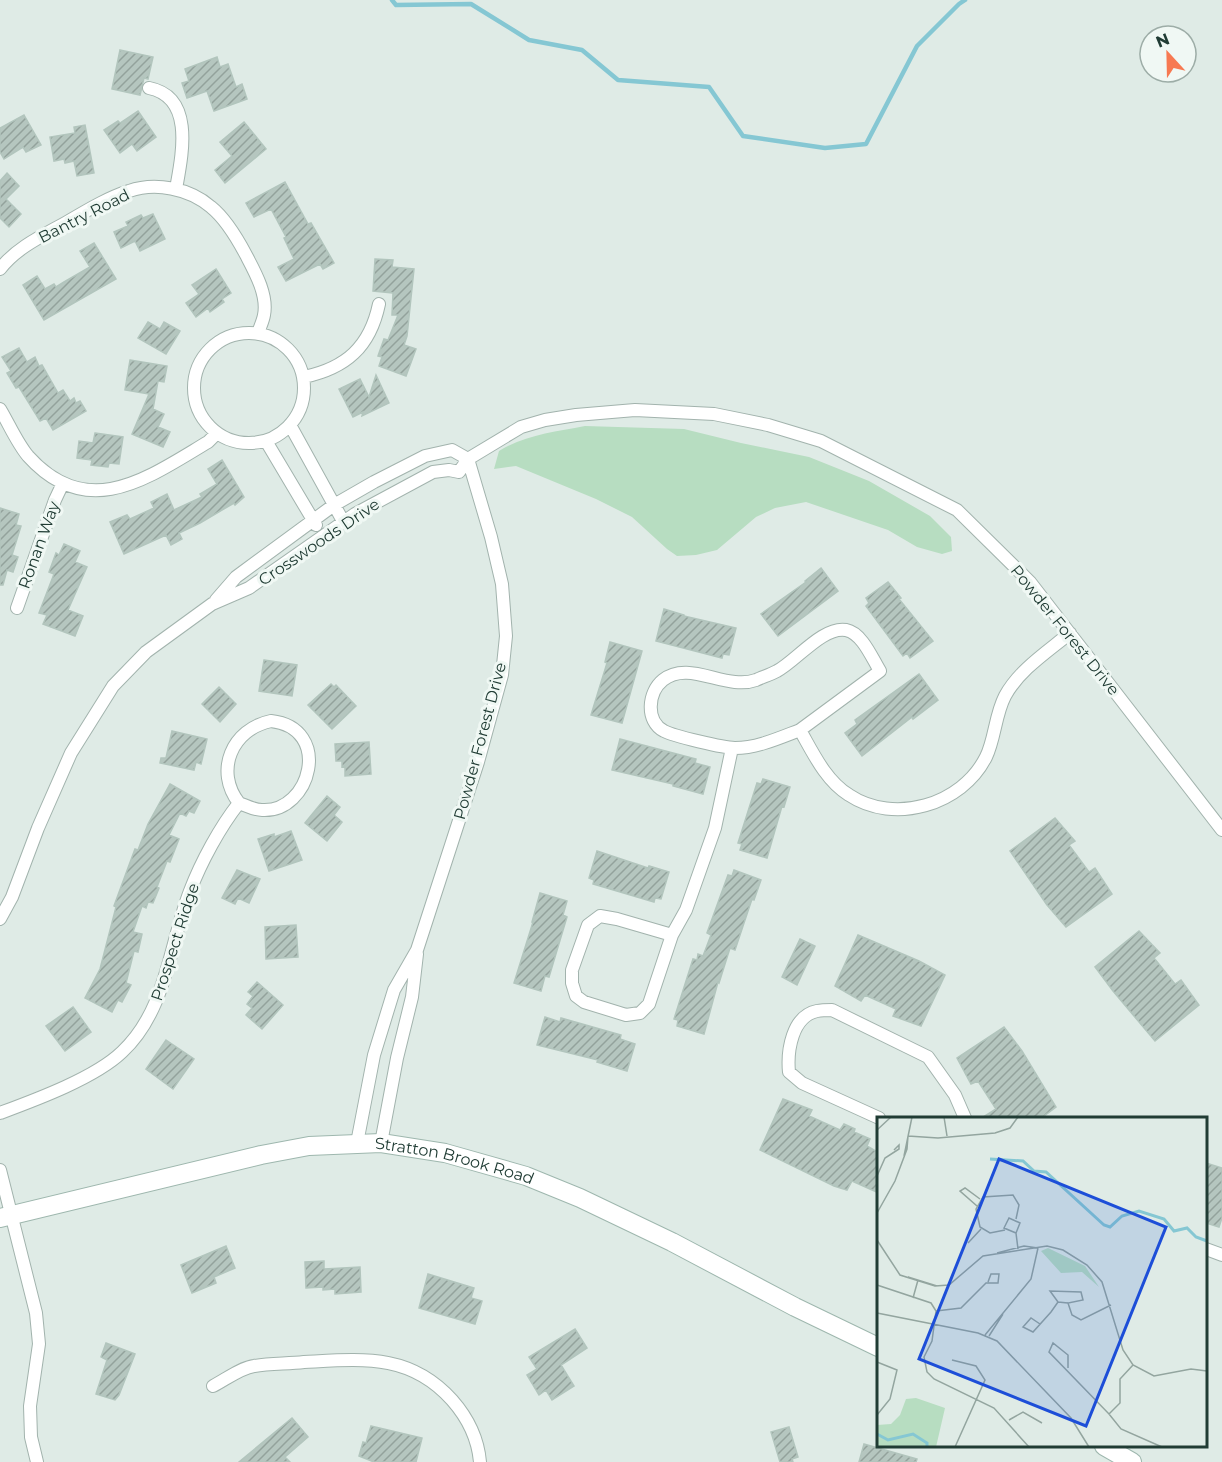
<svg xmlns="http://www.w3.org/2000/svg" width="1222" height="1462" viewBox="0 0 1222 1462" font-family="Montserrat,sans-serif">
	<defs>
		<pattern id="building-hatch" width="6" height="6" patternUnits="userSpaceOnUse" patternTransform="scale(1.5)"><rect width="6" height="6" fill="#b5c6bf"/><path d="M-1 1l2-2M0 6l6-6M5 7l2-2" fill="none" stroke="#93a29c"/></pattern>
	</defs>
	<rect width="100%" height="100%" fill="#dfebe6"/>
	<!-- green -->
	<path fill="#b7ddc1" d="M585,426L684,429L741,443L809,457L869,481L930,516L951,537L952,551L942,554L917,547L888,530L806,502L775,508L756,517L717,550L696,555L677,556L667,549L632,517L596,499L516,466L494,469L499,451C525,435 554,432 585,426Z"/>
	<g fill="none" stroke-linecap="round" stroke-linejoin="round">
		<!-- stream -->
		<path stroke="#85c7d3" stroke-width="4.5" d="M392,0L396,5L471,4L529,40L582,50L618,80L709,87L743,136L825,148L866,144L917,46L959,4L965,0"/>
	</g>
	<!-- building -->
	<path fill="url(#building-hatch)" stroke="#b2c5bd" stroke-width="1.5" d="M120,50L153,57L148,79L144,78L140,95L112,89Z
		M217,57L220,67L228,64L236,87L242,84L247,99L214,111L207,91L187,98L182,83L189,81L185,69Z
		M138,111L156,137L137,151L132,144L120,153L104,130L118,121L120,123Z
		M24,115L41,145L26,152L23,147L4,159L0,152V128Z
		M244,122L266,149L225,183L215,170L232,156L220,142Z
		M85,125L94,173L77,176L74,161L65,163L64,159L54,161L50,137L75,133L74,127Z
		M7,173L19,186L6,199L21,214L9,227L0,218V181Z
		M285,182L308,224L311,223L334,263L323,269L320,264L286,281L278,267L294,259L284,238L286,237L271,209L254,217L246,203Z
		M153,214L165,239L140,251L135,241L121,248L114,232L128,226L126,222L141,215L143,218Z
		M94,243L116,279L44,320L23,285L37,276L45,289L54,284L56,287L64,282L90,267L80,251Z
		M375,259L393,260L392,267L414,269L407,336L404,345L416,349L406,376L379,366L382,357L378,356L384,339L388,340L398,315H392L393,293L373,291Z
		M216,269L231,293L222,299L224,302L210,312L208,308L196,317L186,303L199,294L192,285Z
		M148,322L160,329L164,322L180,331L166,354L138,338Z
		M19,348L27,362L35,357L39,366L42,365L58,393L63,390L70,401L74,398L76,403L80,401L86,411L53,430L46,418L40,421L19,387L16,388L7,373L11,371L2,357Z
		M130,360L167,366L164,382L158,381L153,409L164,414L158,427L170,432L163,447L132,434L149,394L125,390Z
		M376,375L389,403L362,416L363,412L353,417L339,389L360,379L369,397Z
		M95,433L123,437L119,464L109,463L108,467L91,465L92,460L77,458L79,441L93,443Z
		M222,460L244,497L235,505L234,503L200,523L179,533L182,539L171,545L166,535L124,554L110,522L127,515L130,519L154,508L151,502L167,494L174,510L202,497L200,494L217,484L208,469Z
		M0,508L19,514L16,525L21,526L12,555L18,557L13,572L7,570L3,585H0Z
		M64,544L80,551L75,562L87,567L68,610L83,616L75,636L43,624L47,615L39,613L54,574L49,572L56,553L59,555Z
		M821,568L838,591L778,636L761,614L806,582L805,581Z
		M888,582L901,598L899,599L933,641L910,658L907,653L903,656L866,606L869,603L866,598Z
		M664,609L684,615V616L736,628L729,655L723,654L722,658L656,641Z
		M610,642L642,651L622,723L591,715L607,663L605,662Z
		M264,660L297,665L292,696L259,691Z
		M919,674L938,700L913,719L912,717L862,756L845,733L857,724L855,720Z
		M331,684L334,687L336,685L356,706L332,729L308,705Z
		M219,687L236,704L220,722L202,704Z
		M172,731L207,739L201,764L196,762L194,770L160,763L161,758H166Z
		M620,739L696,759L695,763L710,767L703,794L673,786V784L612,770Z
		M369,742L371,774L345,776V766L342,767V761H336L335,744Z
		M763,779L790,787L784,807L782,806L767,858L740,850L742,844L738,843L757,783L761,784Z
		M170,784L200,801L194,813L189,811L186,816L180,813L169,835L179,839L170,862L167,861L157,887L159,888L153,903L148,902L146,908L142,906L133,932L142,934L138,952L134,951L126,983L131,985L122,1002L118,1000L112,1012L85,998L100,969L116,907L114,906L125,876L135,849L138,850L148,824Z
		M327,796L340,807L334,815L342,822L327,841L305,823Z
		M1055,818L1075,841L1069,845L1089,872L1095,868L1112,894L1066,927L1047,905L1010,851Z
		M291,831L302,860L269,871L258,839L274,834V837Z
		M597,851L648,868L649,866L669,872L661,899L655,898L654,902L593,884L594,880L589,878Z
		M237,870L260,879L249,903L238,898L235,904L222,898Z
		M734,870L761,880L754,900L752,899L735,950L730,948L719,983L718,982L704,1034L677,1026L678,1020L674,1019L693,959L697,960L698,954L703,956L711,935L707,933L728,875L732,876Z
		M540,893L567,901L563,915L567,917L549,977L545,976L541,991L514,983L533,922H532Z
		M296,925L298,957L266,959L265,927Z
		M1139,931L1160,953L1154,958L1175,984L1181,980L1199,1005L1155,1041L1113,991L1095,967Z
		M858,935L919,961L945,975L921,1026L893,1016L896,1009L865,995L861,1001L835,986Z
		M800,939L815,946L797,985L782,977Z
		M257,982L283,1005L262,1029L246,1015L252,1008L247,1004L253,996L248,992Z
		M73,1007L91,1032L65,1051L46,1026Z
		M545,1017L560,1022L561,1018L621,1035L620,1039L635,1044L627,1071L597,1062L598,1060L537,1045Z
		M1004,1027L1022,1051L1056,1107L1040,1119H980L996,1109L978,1081L971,1084L957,1058Z
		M166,1040L194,1059L173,1089L146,1069Z
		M783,1099L812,1110L809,1116L840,1130L844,1124L855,1129L854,1132L870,1139L867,1146L879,1153V1193L852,1181L847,1190L834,1186L760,1150Z
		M1206,1163L1222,1168V1218L1219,1227L1206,1223Z
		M226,1246L235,1268L214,1277L216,1283L192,1293L181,1265Z
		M324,1261V1269L360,1267L361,1292L335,1294V1289L323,1290V1287L306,1288L305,1262Z
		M428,1274L474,1288L471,1298L482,1301L475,1324L419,1308Z
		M575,1329L587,1348L561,1365L574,1386L552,1400L546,1390L539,1395L527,1375L537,1369L529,1357Z
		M106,1343L135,1354L119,1395L115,1400L96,1394L107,1360L101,1357Z
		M292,1418L308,1437L285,1457L290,1462H239Z
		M371,1426L422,1438L416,1462H374L359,1456L363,1442L366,1443Z
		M789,1427L798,1457L792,1459L793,1462H780L771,1432Z
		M864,1444L917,1459L916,1462H859Z"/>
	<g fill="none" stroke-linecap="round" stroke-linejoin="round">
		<!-- street casing -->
		<g stroke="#a2b3ad" stroke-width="14">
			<path id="street" d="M149,88C195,97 182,155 176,189
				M0,269C17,247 44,235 67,222C86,211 107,198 129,191C155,182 189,188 211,207C226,219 237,238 246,255C255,272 268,295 264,315C263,321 260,327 258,333
				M194 388a55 55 0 1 1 110 0a55 55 0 1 1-110 0Z
				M304,377C346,368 370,347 379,304
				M0,409C9,424 17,443 28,456C88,523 149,477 208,442L217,433
				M290,425L343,521
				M266,441L316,525
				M216,600L236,577L334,505L374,482L425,456L452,450L468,459
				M17,608L55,500L63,483
				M271,721C333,728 311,813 262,810C254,810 247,806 239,803C214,771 232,729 271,721Z
				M800,730C779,738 757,748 735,748C724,748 673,736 664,731C645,721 648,692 663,680C689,659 726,691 756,680C762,677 770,675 777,671C796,661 823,626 846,630C862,633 872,658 880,671L800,730C813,753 826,781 849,795C894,825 962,805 986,757C995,739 995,715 1005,696C1019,670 1047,652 1070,633
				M0,919L12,897L38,828L71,753L113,686L146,652L212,604L249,588L355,514L433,472L449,470L459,472L468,459L521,427L545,420L576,415L635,410L714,414L768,425L821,441L957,510L1030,582L1222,830
				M672,935L617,919L600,916L588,925L572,970V983L576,996L584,1002L626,1015L640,1013L649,1004L672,935L686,910L715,828L732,748
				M0,1113C35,1100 95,1078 122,1052C167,1010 169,945 190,891C201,862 220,827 239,803
				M879,1118L802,1083L789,1072C787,1051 792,1016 817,1011C822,1010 827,1010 832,1010L928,1057L955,1095L965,1118
				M357,1143L374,1055L394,990L417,950L478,762L502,675L506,636L502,584L491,537L468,459
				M381,1143L397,1058L412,997L417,954
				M0,1170L36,1313L39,1344L30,1406L31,1437L37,1462
				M1206,1249L1222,1255
				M213,1386C225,1380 240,1368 254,1366C270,1363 288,1364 304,1362C362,1359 410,1353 452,1400C467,1417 478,1439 480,1462"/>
		</g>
		<!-- secondary casing -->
		<g stroke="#9eb7ae" stroke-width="20">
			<g id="secondary">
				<path id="s1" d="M0,1218L261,1155L309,1146L381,1143L445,1153L526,1176L580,1198L672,1242L795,1307L878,1347"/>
				<path d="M1104,1446L1132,1462"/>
			</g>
		</g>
		<!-- street -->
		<use href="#street" stroke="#fff" stroke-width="12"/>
		<!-- secondary -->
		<use href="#secondary" stroke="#fff" stroke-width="18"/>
	</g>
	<g text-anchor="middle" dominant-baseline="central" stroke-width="6" stroke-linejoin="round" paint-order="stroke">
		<!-- street labels -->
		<g font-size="16" fill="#203c34" stroke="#f0f8f4">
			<text transform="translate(84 216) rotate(-27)">Bantry Road</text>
			<text transform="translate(319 542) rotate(-34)">Crosswoods Drive</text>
			<text transform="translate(39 545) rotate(-70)">Ronan Way</text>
			<text transform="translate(1065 630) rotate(51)">Powder Forest Drive</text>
			<text transform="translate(480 741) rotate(-75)">Powder Forest Drive</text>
			<text transform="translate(175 942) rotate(-72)">Prospect Ridge</text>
			<text stroke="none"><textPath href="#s1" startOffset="465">Stratton Brook Road</textPath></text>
		</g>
	</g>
	<!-- overview -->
	<g transform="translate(877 1117)">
		<rect width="330" height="330" fill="#dfebe6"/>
		<path d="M171,131L208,149L222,170L205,155L184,156L164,134ZM39,281L68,291L59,330H0V308L14,307L23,298L29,282Z" fill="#b7ddc1"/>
		<path fill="none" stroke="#85c7d3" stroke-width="3" d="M113,42L146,44L157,54L169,55L227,108L233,110L245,99L262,94L287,102L297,114L310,111L319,120L330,124M0,317L11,323L36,317L50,326V330"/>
		<path fill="none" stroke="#93a59f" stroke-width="1.5" d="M67,0L70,19M0,13L14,0M31,19L61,21L118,16L133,11L141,0M27,39L35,0M0,59L8,41L22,32V28L17,33M100,89L83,74L88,71L103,82M0,96L18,64L30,32L31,19M128,113L113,116L103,110L99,92L106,80L136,78L142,88L139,102M139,116L127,111L132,101L143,106L139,116L141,132M0,123L23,158L58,169L72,168L106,139L170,129L186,133L210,148L225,165L246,233L256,248L277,259L314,252L330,254M91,126L104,112M120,136L147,129L161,131M31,160L60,169M0,168L54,186L59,194L55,224L47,240L50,255L57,262L117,291L152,330M36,181L41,163M191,186L181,185L173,174L204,175L206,183L191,186L195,198L204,203L234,188M59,194L84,191L109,166H121L122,157H114L111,165M0,196L101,216L120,224L194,301L212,330M163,207L154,201L146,210L156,215L174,195L181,185M108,218L154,162L161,131M112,219L126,197M75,243L99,249L108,263L78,330M0,245L20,253L13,282L0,298M191,251V238L176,226L172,235L232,297L243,286V262L256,248M232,297L244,312L285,330M132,303L146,295L165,306"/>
		<path fill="#1d4ed8" fill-opacity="0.15" stroke="#1d4ed8" stroke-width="3" d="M122,42L289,110L209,309L42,242Z"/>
		<rect width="330" height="330" fill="none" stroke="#203c34" stroke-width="3"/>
	</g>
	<!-- north arrow -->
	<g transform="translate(1168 54) rotate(338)"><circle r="28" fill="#f0f8f4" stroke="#9dada7" stroke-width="1.5"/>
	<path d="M0-4.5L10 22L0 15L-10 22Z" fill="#f77951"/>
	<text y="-9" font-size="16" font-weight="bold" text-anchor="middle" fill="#203c34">N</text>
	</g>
</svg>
